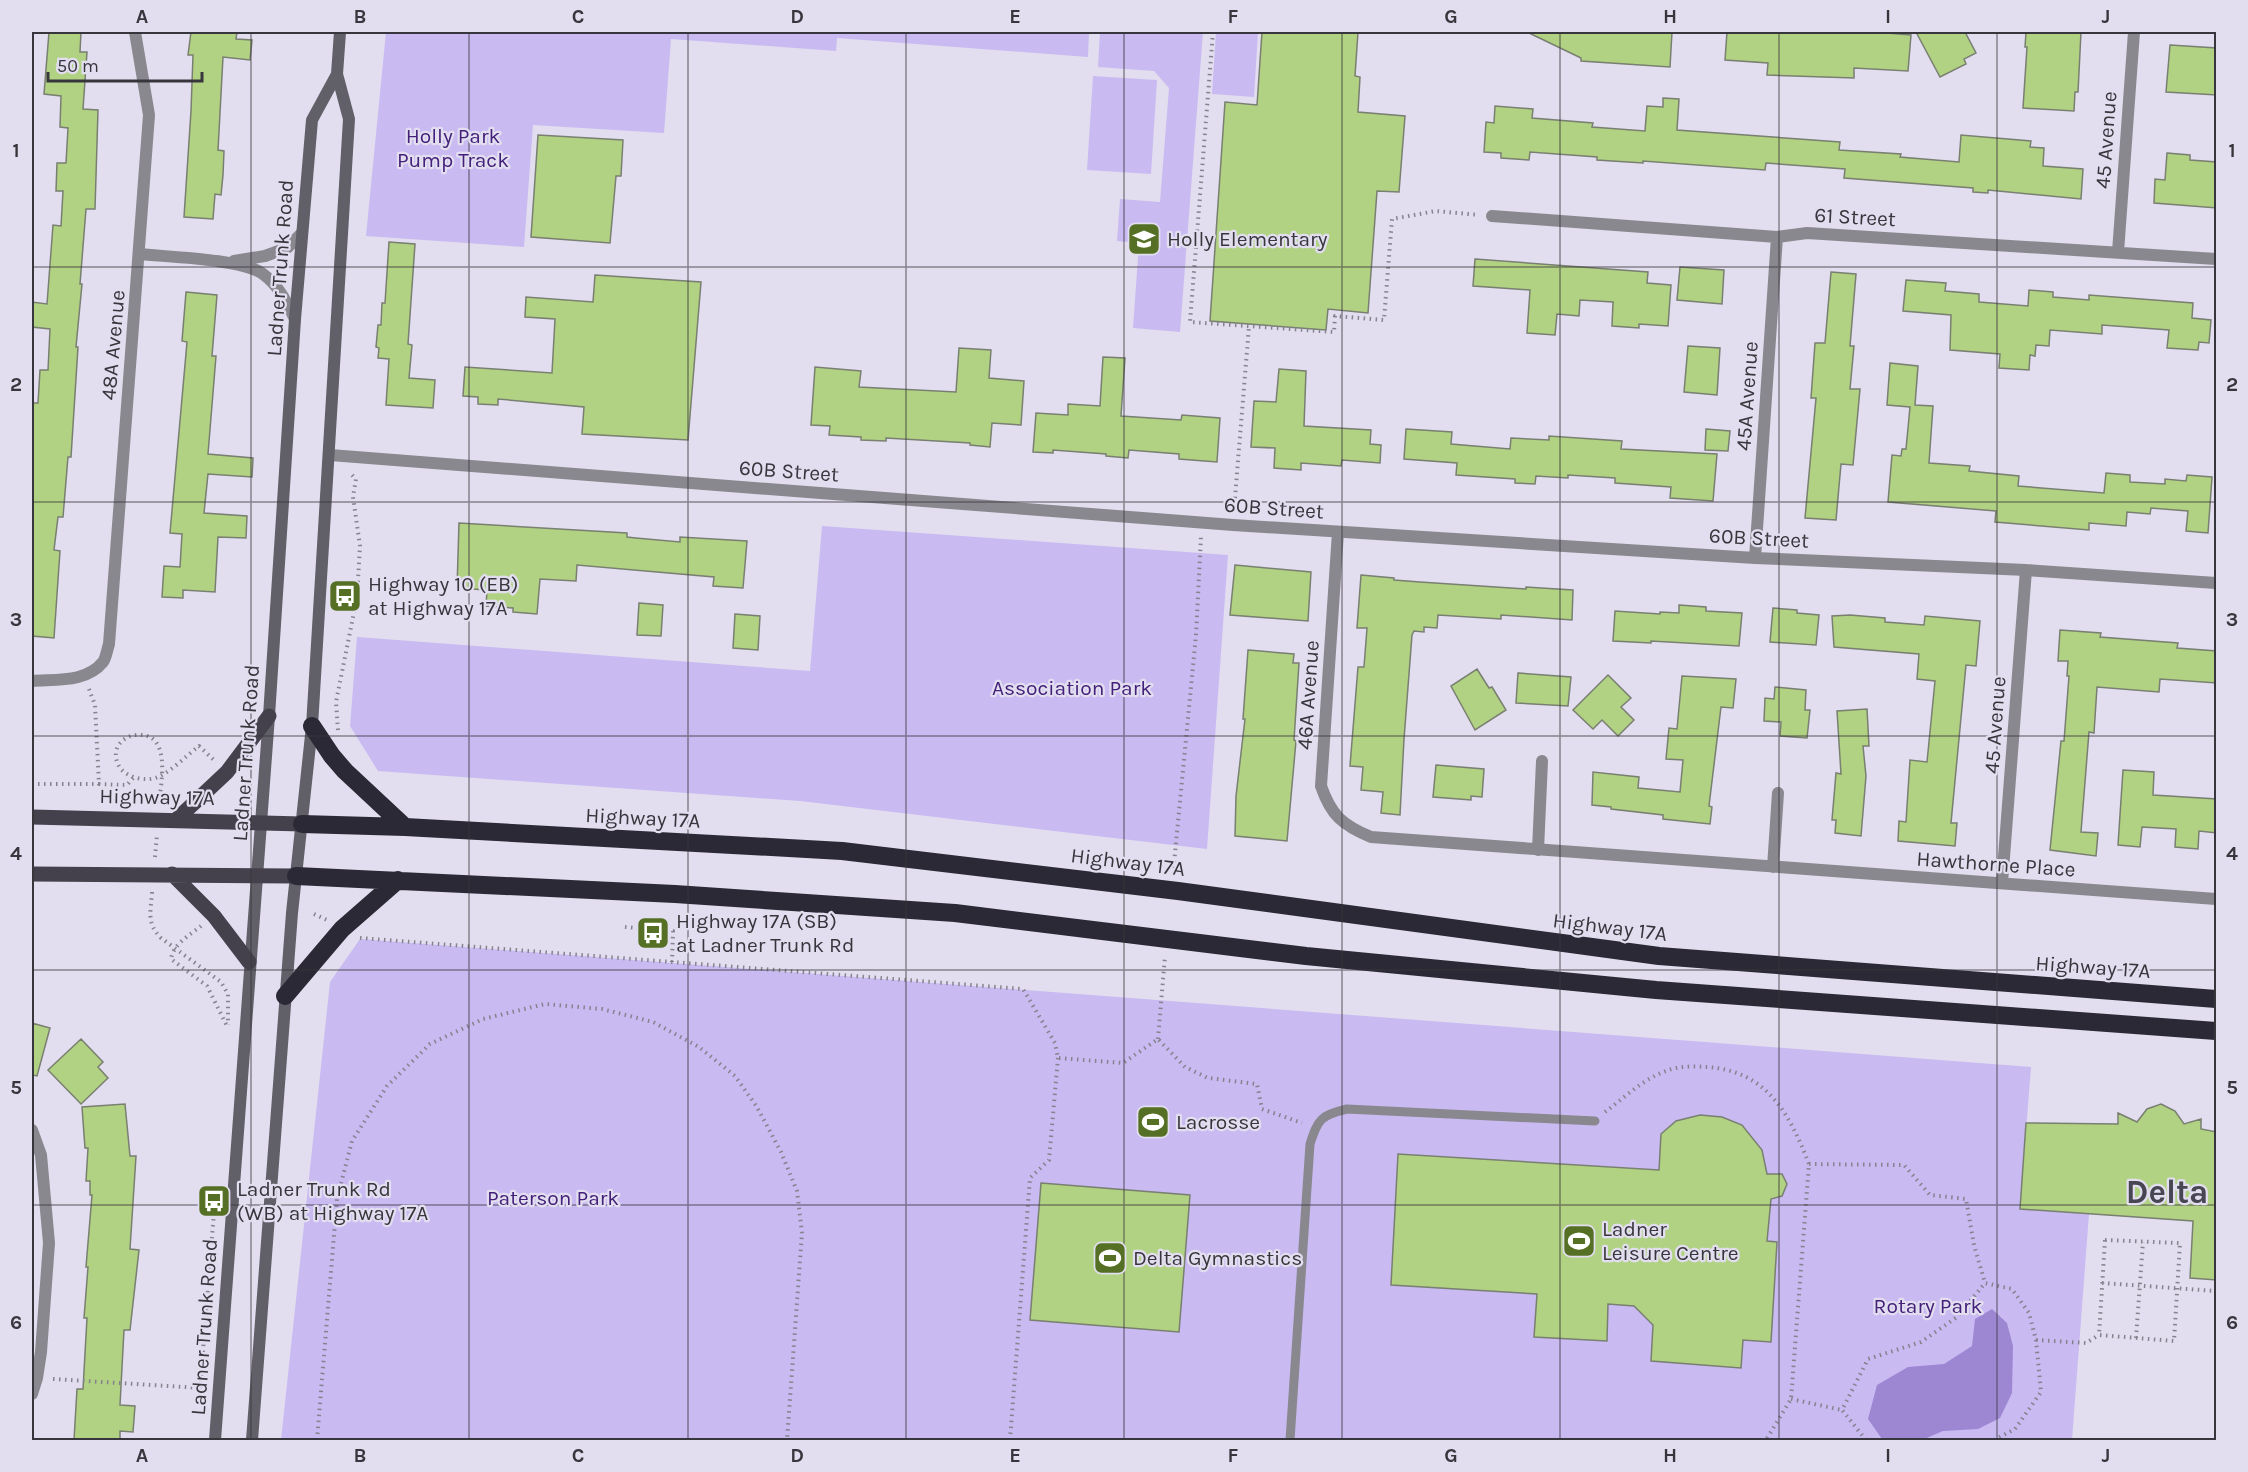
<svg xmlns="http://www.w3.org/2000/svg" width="2248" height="1472" viewBox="0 0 2248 1472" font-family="Karla,sans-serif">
	<rect width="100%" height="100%" fill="#e2deef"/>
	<!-- green -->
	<path fill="#c9baf2" d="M386,32H1089L1088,57L837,38L836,51L671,39L664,133L533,125L524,247L366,236Z
		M1100,32H1203L1180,332L1133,328L1139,243L1117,241L1120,199L1160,202L1169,88L1154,71L1098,67Z
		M1216,32H1258L1254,97L1212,94Z
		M1093,76L1157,80L1151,174L1087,170Z
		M822,526L1228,555L1207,849L800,801L378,771L350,726L357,637L810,671Z
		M360,939L2031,1067L2020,1208L2089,1214L2072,1440H281L330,982Z"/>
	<!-- water -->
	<path fill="#9d87d3" d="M1992,1309L2007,1323L2013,1346L2012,1393L2000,1418L1978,1429L1943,1431L1922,1440L1882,1439L1868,1419L1877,1385L1908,1367L1944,1364L1972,1346L1975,1319Z"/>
	<!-- building -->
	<path fill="#b1d282" stroke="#797f71" stroke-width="1.5" d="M49,32H81L80,52H87L83,109L98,110L95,209H86L80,284H82L76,347H78L71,457H68L63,517H58L54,550L60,551L54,638L32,636V403H38L40,370H48L50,329L32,327V302L47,304L53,225L61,226L63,191H56L57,163H66L68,128L60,127L61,96L44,94Z
		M191,32H237L236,39L252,40L250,60L223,57L218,150L224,151L223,175L221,195L215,194L213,219L184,217L191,111L193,55H188Z
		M1262,32H1358L1355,76L1360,77L1358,112L1405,116L1399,192L1377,191L1368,313L1328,309L1326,330L1210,321L1225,102L1257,105Z
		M1527,32H1672L1670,67L1581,61V58Z
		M1727,32H1886L1885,33L1911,35L1908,71L1854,68V78L1767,75L1768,63L1725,60Z
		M1916,32H1965L1976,53L1964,59L1966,64L1940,77Z
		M2026,32H2081L2078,92H2075L2074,111L2023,108L2027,47H2025Z
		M2170,45L2217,48V95L2166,92Z
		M1663,98L1679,99L1677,130L1840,142L1839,150L1901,154L1900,157L1959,162L1961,135L2031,141L2030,147L2044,148L2043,166L2083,169L2081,199L1988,190V193L1973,192V188L1844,178L1845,169L1766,163L1765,170L1643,161V163L1597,160V157L1530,152L1529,160L1501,158V153L1484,152L1486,122L1494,123L1495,106L1533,109L1532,118L1593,123L1592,127L1645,131L1647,106L1663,107Z
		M538,135L623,140L621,176H616L610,243L531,237Z
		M2167,153L2190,155V160L2217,162V208L2154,203L2155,179L2165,180Z
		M389,242L415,244L408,344L412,345L409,378L435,380L433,408L386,405L389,359L378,358L379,348L376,347L378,325H381L382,303H385Z
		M1475,259L1648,272L1647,283L1671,285L1668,326L1639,324V328L1612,326L1613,302L1580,300L1579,316L1557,314L1555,335L1527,333L1530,290L1473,286Z
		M1680,267L1724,270L1722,304L1677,300Z
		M1831,272L1856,274L1850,346H1854L1850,389H1860L1853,465L1841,464L1836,520L1805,518L1816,398H1811L1815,343H1825Z
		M595,275L701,282L688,440L582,434L584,407L498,399V405L478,404V397L463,396L465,367L552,373L555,319L525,317L526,297L593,302Z
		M1906,280L1946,283L1945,291L1979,294V302L2028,306L2029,290L2053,292V297L2089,300V295L2193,303L2192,318L2211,320L2209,343L2199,342L2198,350L2167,348L2169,330L2102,325V334L2050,330L2049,346L2036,345L2035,356L2030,355L2029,370L1999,368L2000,354L1950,350L1951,315L1903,311Z
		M186,292L217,295L212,356H216L208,454L253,458L252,477L208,474L204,513L247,516L246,538L218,537L215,592L183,590V598L162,597L164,566L180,567L182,534L170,533L187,342L182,341Z
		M1688,346L1720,348L1717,395L1684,392Z
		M959,348L991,350L989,378L1024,381L1021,425L992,423L990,447L970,445V443L886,438V441L861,440V437L829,435L830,426L811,425L815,367L861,371L859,387L956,392Z
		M1103,357L1125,358L1121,416L1181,420L1182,415L1220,418L1217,462L1179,459V454L1129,450L1128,458L1106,456V454L1053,450V453L1033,452L1036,413L1068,415V404L1100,406Z
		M1890,363L1918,366L1915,405L1933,406L1929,463L1970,466L1969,471L2019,476L2018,486L2104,493L2106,473L2130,475V482L2165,484V479L2186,481L2187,475L2212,477L2208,533L2186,531L2188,511L2151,508L2150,514L2127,512L2126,526L2089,523V530L1995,522L1996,511L1888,502L1892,455L1901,456L1902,449H1906L1910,407L1887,405Z
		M1279,369L1306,371L1304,426L1371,430L1370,444L1381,445L1380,463L1342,460L1341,466L1301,463V470L1274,468L1275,448L1251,447L1254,401L1276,402Z
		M1406,429L1452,432L1451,444L1510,449L1511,438L1549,440V436L1622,441L1621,449L1717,454L1713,501L1670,498L1671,487L1615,483V478L1568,475V478L1536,476L1535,484L1515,483V479L1456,475L1457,463L1404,459Z
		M1706,429L1730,431L1728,451L1705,450Z
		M459,523L627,533V537L636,538L680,542V537L747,541L743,588L713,586L714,577L577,565L576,581L540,579L537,614L513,612V608L486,606L487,590L457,588Z
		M1235,565L1311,572L1308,621L1230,615Z
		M1361,575L1394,578V580L1420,582L1526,589V587L1573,590L1572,620L1501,615V619L1438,615L1437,628L1424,627V632L1414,631L1412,635L1404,739L1400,815L1381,813L1383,792L1361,790L1363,767L1350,766L1358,667H1364L1367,628H1357Z
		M639,603L663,605L661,636L637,635Z
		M1679,605L1706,607V611L1742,613L1739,646L1651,641V643L1613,641L1615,611L1660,614V612L1679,613Z
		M1773,608L1797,610V613L1819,615L1816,645L1770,642Z
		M735,614L760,616L758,650L733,648Z
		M1850,615L1885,618V622L1924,625L1925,616L1980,621L1976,666L1966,665L1951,823H1957L1955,846L1898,841L1899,821L1906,822L1910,760L1927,762L1935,681L1917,679L1919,654L1834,647L1832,616Z
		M2060,630L2101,633L2100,637L2178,643L2177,648L2217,651V683L2160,679L2159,692L2097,687L2094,733L2089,732L2081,832L2098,833L2096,856L2050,850L2061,741H2064L2069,676H2067L2068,661H2058Z
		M1248,650L1294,654L1293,663H1299L1294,740L1296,741L1287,841L1235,836L1236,796L1245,719H1243Z
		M1477,669L1489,688L1492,687L1506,710L1475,730L1451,686Z
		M1518,673L1571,677L1568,706L1516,703Z
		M1608,675L1631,698L1621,707L1634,720L1618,736L1602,720L1593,729L1573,710Z
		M1682,676L1736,679L1733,708L1721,707L1709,806L1712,807L1710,824L1663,819V815L1611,809V807L1592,805L1593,772L1639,777L1638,788L1680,792L1683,760L1666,759L1669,728L1677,729Z
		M1775,687L1806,690L1805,710H1810L1807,738L1780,736L1781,722L1764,721L1765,698L1774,699Z
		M1867,709L1869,746H1863L1866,776L1861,836L1835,833L1836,820H1832L1836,773L1841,774L1837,711Z
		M1436,765L1484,769L1482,797L1471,796V800L1433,797Z
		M2123,770L2154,772L2153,795L2217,799V833L2199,831L2198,849L2175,847L2176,829L2142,827L2140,847L2118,845Z
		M32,1023L50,1028L37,1076L32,1075Z
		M81,1039L103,1062L98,1067L108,1078L81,1104L48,1070Z
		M125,1104L130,1156H136L130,1249L139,1250L130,1330H124L120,1405L135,1406L133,1432L120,1431V1440H74L77,1389H83L87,1318H84L88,1267H86L92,1195H90V1181H86L88,1148H85L82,1107Z
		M2161,1104L2175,1111L2184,1124L2201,1119V1129L2217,1132V1280L2190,1278L2193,1221L2020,1209L2026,1123L2118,1124V1113L2137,1122L2147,1109Z
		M1700,1115L1722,1117L1742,1125L1762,1150L1767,1174H1782L1787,1184L1782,1196L1771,1199L1767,1241L1777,1242L1771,1342L1743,1340L1741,1368L1651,1361L1653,1325L1634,1306L1608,1304L1607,1341L1534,1337L1537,1294L1391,1285L1398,1154L1659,1170L1661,1134L1676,1121Z
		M1041,1183L1190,1195L1179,1332L1030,1320Z"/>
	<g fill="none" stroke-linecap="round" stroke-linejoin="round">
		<!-- path -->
		<path stroke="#85838e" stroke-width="4" stroke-dasharray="1.5 4.5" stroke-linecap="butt" d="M1213,32L1190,322L1334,332L1335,316L1384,320L1392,219L1436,211L1479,215
			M1234,510L1249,326
			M89,689L95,705L99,784L127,785L133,778
			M338,730L336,702L357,597L360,546L353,497L356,479L352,475
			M32,784H99
			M159,803C161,783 172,732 137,735C130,735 122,739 118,746C114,754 116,761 120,768C128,778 147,782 158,777C173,770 186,756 199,746L216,762
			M155,857L157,835
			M1173,874L1196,635L1201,537
			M152,892C151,911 146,923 161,938L221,982L228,994V1025
			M314,914L327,920
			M201,926C190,935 173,944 171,959L207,986L227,1026
			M625,927L673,931L672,962
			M360,938L1023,989L1055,1043L1058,1058L1123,1063L1158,1039L1185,1067L1208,1078L1257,1084L1262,1109L1302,1123
			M1158,1039L1165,956
			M1605,1112C1624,1098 1643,1079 1666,1071C1678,1066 1694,1066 1707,1067C1767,1071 1789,1113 1809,1164L1791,1399L1766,1440
			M1809,1164L1904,1165L1930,1195L1966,1199L1974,1245L1985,1283
			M2105,1240L2180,1243L2174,1341L2099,1335Z
			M2102,1283L2216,1291
			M2136,1338L2143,1242
			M2036,1340L2086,1343L2099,1335
			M53,1379L201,1388
			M200,1388L214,1212
			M1791,1399L1842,1410
			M317,1440L337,1199L352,1141L387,1086L430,1044L483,1019L545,1004L602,1009L653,1022L699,1047L735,1076L757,1107L781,1152L797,1191L802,1233L787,1440
			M1010,1440L1030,1178L1049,1160L1058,1058
			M1866,1440L1842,1410L1868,1359L1921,1342L1957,1317L1985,1283L2012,1289L2029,1313L2036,1340L2041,1392L2015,1429L1994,1440
			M1943,1440H1961"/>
		<!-- service -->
		<path stroke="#8a888f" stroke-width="9" d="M1290,1440L1310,1144C1318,1119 1321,1115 1347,1109L1595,1121"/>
		<!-- minor -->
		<path stroke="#8a888f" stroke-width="12" d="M1492,216L1777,237L1807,233L2216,259
			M2118,252L2134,32
			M139,254C167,257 244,259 263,274C279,286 286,301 295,319
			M234,261L265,256L287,248L302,233
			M330,455L1233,525L1755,558L2026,570L2216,583
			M1338,532L1321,786C1331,815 1342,825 1371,837L2216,899
			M1755,558L1777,237
			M32,681C56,679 86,683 103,662C106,658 107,650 109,644L149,115L135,32
			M1538,850L1542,761
			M1773,867L1778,793
			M2002,883L2026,570
			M32,1130L41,1155L49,1243L41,1352L37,1378L32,1394"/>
		<!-- secondary -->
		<path stroke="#615f68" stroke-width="12" d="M215,1440L269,716L295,319L312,120L337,74
			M252,1440L292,913L312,726L349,119L337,74L340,32"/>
		<!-- primary -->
		<path stroke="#44414d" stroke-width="15" d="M32,817L302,824
			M177,819L227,772L269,716
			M32,874L296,876
			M172,874L214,916L249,962"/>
		<!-- motorway -->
		<path stroke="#2c2936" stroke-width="18" d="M312,726L332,756L345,771L405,827
			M302,824L405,827L842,851L1178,891L1659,956L2216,999
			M296,876L675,894L955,913L1306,956L1656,990L2216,1031
			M285,996L342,929L398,880"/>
	</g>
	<!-- grid -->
	<path fill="none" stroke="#38363d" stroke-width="1.5" stroke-opacity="0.55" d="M251,32V1440M469,32V1440M688,32V1440M906,32V1440M1124,32V1440M1342,32V1440M1560,32V1440M1779,32V1440M1997,32V1440M32,267H2216M32,502H2216M32,736H2216M32,970H2216M32,1205H2216"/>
	<!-- icons -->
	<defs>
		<g id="school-square" transform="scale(1.725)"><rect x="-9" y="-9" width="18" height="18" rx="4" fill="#557024" stroke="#e2deef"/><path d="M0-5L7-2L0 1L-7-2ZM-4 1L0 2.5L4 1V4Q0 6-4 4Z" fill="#fff"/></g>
		<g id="bus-square" transform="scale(1.725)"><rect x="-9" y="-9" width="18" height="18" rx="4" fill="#557024" stroke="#e2deef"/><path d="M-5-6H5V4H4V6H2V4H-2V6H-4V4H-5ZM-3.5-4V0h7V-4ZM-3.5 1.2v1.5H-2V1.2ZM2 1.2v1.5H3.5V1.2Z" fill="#fff"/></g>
		<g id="stadium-square" transform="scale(1.725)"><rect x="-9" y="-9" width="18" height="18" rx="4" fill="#557024" stroke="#e2deef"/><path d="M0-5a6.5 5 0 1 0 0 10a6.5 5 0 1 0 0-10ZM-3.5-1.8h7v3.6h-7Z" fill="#fff"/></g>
	</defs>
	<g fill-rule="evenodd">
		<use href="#school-square" x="1144" y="239"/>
		<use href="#bus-square" x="345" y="596"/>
		<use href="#bus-square" x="653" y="933"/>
		<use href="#stadium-square" x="1153" y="1122"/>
		<use href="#bus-square" x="214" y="1201"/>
		<use href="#stadium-square" x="1579" y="1241"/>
		<use href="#stadium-square" x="1110" y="1258"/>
	</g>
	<g text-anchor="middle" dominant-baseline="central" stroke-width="4.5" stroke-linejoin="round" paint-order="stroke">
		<!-- park labels -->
		<g font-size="21" fill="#432079" stroke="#e2deef">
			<text x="453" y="136">Holly Park<tspan x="453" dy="24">Pump Track</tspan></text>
			<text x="1072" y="688">Association Park</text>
			<text x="553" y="1198">Paterson Park</text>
			<text x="1928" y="1306">Rotary Park</text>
		</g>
		<!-- street labels -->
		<g font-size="21" fill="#38363d" stroke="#e2deef">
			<text transform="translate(2106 140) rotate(-86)">45 Avenue</text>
			<text transform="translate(1855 217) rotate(3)">61 Street</text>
			<text transform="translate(280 268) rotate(-86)">Ladner Trunk Road</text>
			<text transform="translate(113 345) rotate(-85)">48A Avenue</text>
			<text transform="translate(1747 396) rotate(-86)">45A Avenue</text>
			<text transform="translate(789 471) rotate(4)">60B Street</text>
			<text transform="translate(1274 508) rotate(4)">60B Street</text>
			<text transform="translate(1759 538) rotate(3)">60B Street</text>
			<text transform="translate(1308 695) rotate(-86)">46A Avenue</text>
			<text transform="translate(1995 725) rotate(-86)">45 Avenue</text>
			<text transform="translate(246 753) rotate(-86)">Ladner Trunk Road</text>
			<text transform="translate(157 797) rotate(1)">Highway 17A</text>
			<text transform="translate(643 818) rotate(3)">Highway 17A</text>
			<text transform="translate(1128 862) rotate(7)">Highway 17A</text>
			<text transform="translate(1996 864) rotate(4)">Hawthorne Place</text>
			<text transform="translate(1610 927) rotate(7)">Highway 17A</text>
			<text transform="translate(2093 967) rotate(4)">Highway 17A</text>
			<text transform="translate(204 1327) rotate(-86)">Ladner Trunk Road</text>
		</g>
		<!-- poi labels -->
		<g font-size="21" fill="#38363d" stroke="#e2deef" text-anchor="start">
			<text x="1167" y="239">Holly Elementary</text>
			<text x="368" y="584">Highway 10 (EB)<tspan x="368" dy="24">at Highway 17A</tspan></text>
			<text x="676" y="921">Highway 17A (SB)<tspan x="676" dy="24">at Ladner Trunk Rd</tspan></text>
			<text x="1176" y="1122">Lacrosse</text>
			<text x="237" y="1189">Ladner Trunk Rd<tspan x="237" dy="24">(WB) at Highway 17A</tspan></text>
			<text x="1602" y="1229">Ladner<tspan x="1602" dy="24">Leisure Centre</tspan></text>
			<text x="1133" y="1258">Delta Gymnastics</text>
		</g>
		<!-- town labels -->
		<g font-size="33" font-weight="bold" fill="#494653" stroke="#e2deef">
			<text x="2167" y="1192">Delta</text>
		</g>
	</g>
	<!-- border -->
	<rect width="2248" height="1472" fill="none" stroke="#e2deef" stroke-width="66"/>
	<!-- scale -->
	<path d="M48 72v9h154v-9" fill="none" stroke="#38363d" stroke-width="3"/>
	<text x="57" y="72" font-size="18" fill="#38363d" stroke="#e2deef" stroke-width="4.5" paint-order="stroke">50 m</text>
	<rect x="33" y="33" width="2182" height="1406" fill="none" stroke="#38363d" stroke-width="2"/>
	<g font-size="20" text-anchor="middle" font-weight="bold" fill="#38363d">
		<text x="142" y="23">A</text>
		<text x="360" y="23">B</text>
		<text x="578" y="23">C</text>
		<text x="797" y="23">D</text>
		<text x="1015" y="23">E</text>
		<text x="1233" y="23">F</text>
		<text x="1451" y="23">G</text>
		<text x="1670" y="23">H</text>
		<text x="1888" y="23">I</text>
		<text x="2106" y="23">J</text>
		<text x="16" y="157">1</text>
		<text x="2232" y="157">1</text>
		<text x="16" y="391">2</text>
		<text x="2232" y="391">2</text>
		<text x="16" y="626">3</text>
		<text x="2232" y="626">3</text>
		<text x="16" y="860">4</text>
		<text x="2232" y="860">4</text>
		<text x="16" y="1094">5</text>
		<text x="2232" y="1094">5</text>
		<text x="16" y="1329">6</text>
		<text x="2232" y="1329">6</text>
		<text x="142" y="1462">A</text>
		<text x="360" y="1462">B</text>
		<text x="578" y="1462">C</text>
		<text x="797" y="1462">D</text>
		<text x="1015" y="1462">E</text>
		<text x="1233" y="1462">F</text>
		<text x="1451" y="1462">G</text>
		<text x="1670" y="1462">H</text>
		<text x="1888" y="1462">I</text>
		<text x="2106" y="1462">J</text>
	</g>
</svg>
